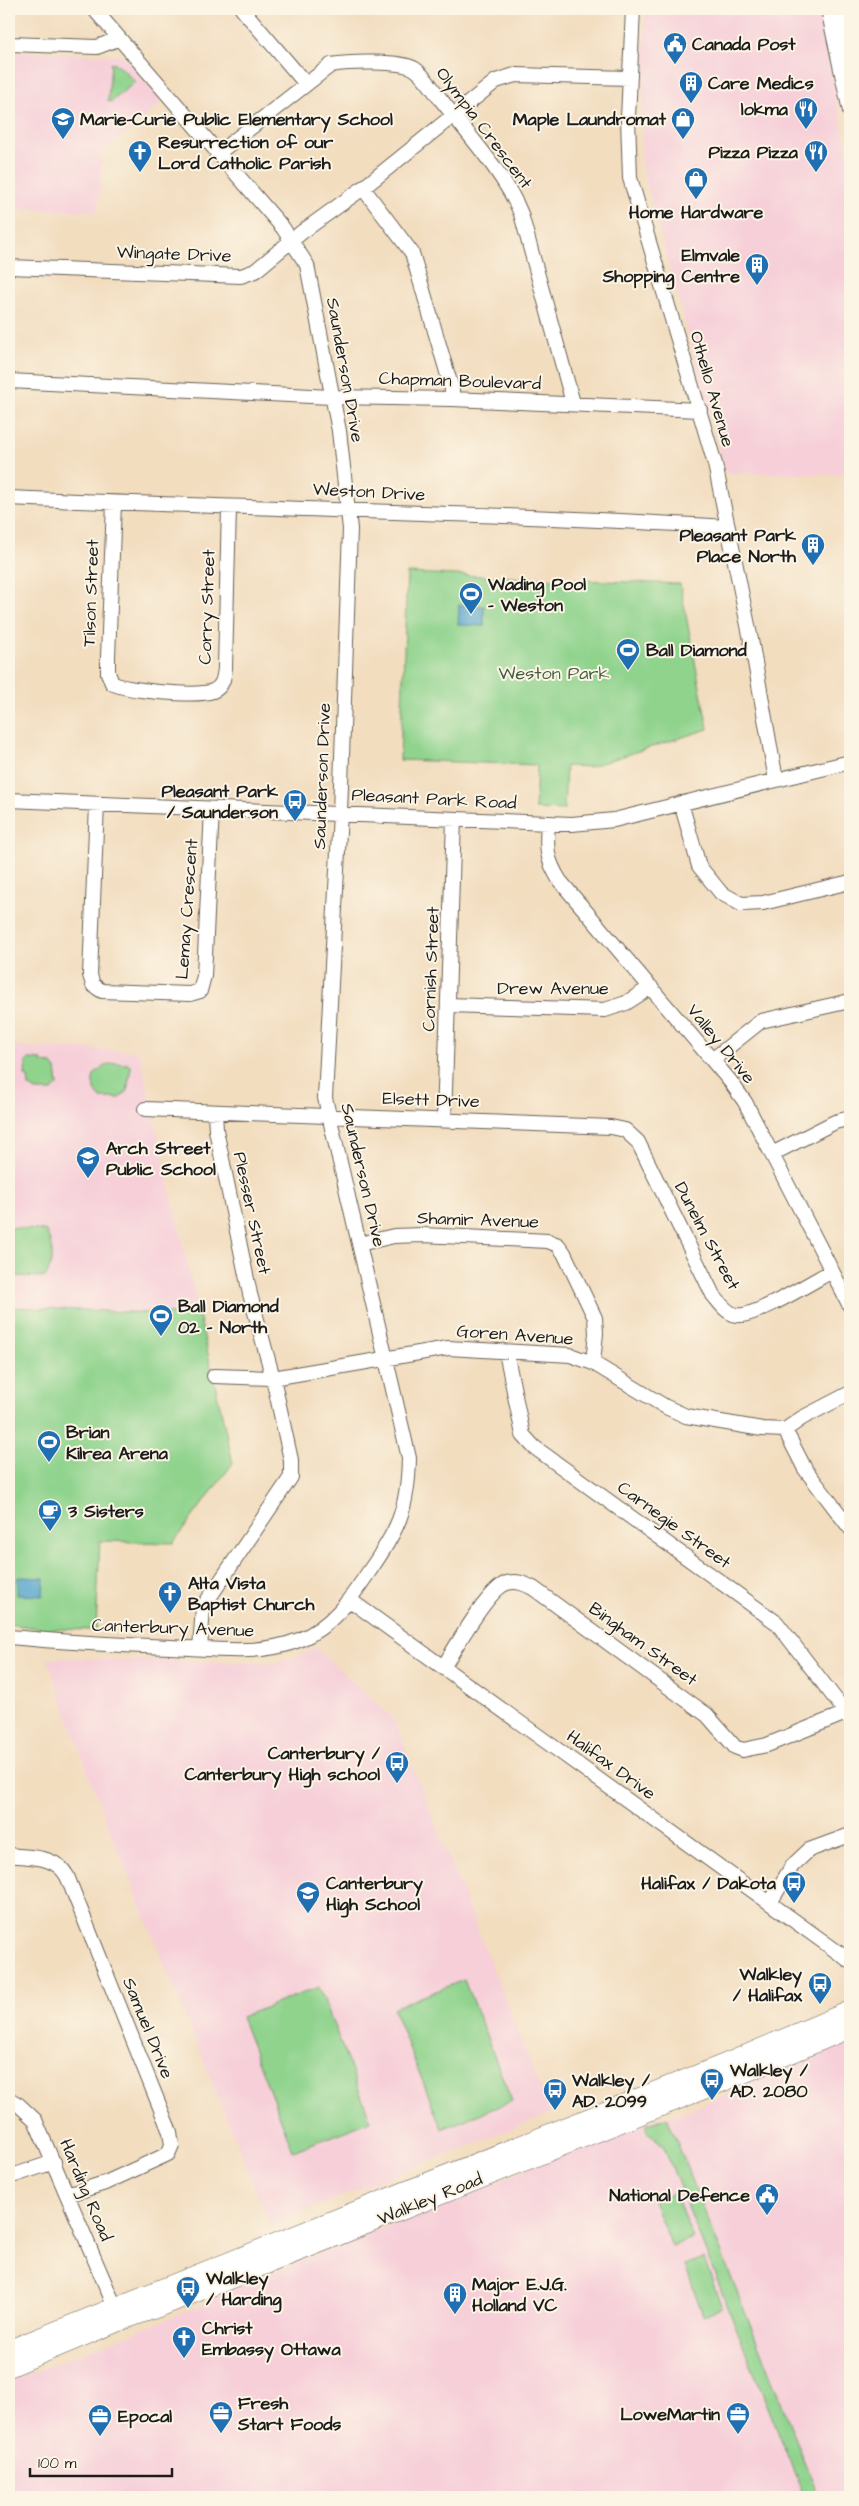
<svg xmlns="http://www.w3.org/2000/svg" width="859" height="2506" viewBox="0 0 859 2506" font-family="'Architects Daughter',sans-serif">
	<rect width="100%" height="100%" fill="#fcf5e5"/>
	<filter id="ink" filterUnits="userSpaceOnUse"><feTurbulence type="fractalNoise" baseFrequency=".02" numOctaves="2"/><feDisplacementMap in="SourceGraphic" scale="10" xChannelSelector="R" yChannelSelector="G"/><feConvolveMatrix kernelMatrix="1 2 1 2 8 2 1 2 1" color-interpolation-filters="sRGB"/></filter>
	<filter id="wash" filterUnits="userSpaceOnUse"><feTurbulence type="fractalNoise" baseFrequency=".0096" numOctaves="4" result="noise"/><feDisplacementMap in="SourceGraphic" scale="20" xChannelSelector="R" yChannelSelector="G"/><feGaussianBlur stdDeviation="1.12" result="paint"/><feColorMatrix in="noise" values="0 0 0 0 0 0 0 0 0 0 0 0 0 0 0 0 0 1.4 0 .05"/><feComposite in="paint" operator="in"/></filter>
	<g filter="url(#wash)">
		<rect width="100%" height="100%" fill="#f2ddbf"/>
		<!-- built -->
		<path fill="#f6cfd9" d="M645,9H818L850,163V475L726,473L641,163Z
			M9,51L123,56L162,102L102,153L98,211L9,209Z
			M9,1046L139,1051L199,1315L9,1307Z
			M315,1647L394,1719L550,2113L270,2225L101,1808L47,1658L274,1663L299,1656Z
			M850,2040V2497H9V2382L208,2303L221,2293L542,2163L654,2119L678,2114L726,2095L753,2079Z"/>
		<!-- green -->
		<path fill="#8fd38d" stroke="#567854" d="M111,63L119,65L135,82L111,102L108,101Z
			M407,573L680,584L708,729L589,767L566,766L564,810L535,809L537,765L400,760Z
			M29,1059L42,1060L41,1063L52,1064L56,1069L58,1085L52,1091H36L29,1086L28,1077L25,1076L26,1062Z
			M115,1063L128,1064L131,1067L127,1091L119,1098H101C85,1081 94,1067 115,1063Z
			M9,1227L45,1231C55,1244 54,1264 45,1277L9,1276Z
			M9,1307L199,1315L233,1463L173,1543L100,1541L96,1630L44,1629L9,1624Z
			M464,1980L512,2101L442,2129L393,2008Z
			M319,1987L371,2121L293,2151L241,2017Z
			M667,2117L819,2497H804L663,2145L648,2132L645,2125Z
			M674,2192L693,2238L672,2246L653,2201Z
			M704,2258L722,2308L703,2315L685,2265Z"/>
		<!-- water -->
		<path fill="#54a5ce" stroke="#386075" d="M459,605L484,606V626L458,625Z
			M18,1577L44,1578L43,1596L17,1595Z"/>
	</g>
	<g filter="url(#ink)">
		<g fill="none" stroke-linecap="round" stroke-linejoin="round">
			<!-- minor casing -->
			<g stroke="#676055" stroke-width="16">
				<path id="minor" d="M242,9L306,84
					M633,9L628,118L630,178L715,464L751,640L776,780
					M828,9L850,111
					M841,9L850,48
					M9,44L97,47L118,39
					M217,154L331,65C348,62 401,60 415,69C426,77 434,91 442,101C468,134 506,176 521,214L573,403
					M363,188L412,253L452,389V399
					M9,267L241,276L255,271L302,232L363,188L496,81L515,75L630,78
					M9,381L331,397L452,399L700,410
					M9,498C248,509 488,512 727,527
					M114,503L108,657V673L112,683C125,691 198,697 213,691C223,687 224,677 225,668L229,507
					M9,800L572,824L614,820L850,762
					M681,803L699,866L721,893L741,904L763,903L850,882
					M97,804L90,975L93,985L102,991L190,994L200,991L204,976L212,809
					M548,823C546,848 546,859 560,881L730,1081L745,1102L850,1306
					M449,1005L605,1010L626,1003L651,987
					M712,1060L761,1021L850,1001
					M145,1109L611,1127L625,1130L638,1142L713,1295C720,1303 726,1313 736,1315C753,1319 815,1280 832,1271
					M444,1119L454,819
					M772,1154L835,1122L850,1118
					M359,1244L394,1236L422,1235L548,1241L558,1245L564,1253L595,1318L596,1333L593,1363
					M506,1352L523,1435L534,1447L777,1623L850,1718
					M214,1376L273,1378L448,1348L570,1355L593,1363L666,1407L686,1416L762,1429L785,1430L802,1418L850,1393
					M785,1430L805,1469L850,1528
					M350,1600L850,1961
					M9,1637C63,1642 117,1645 171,1647C213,1649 260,1656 299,1640C331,1627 350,1600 368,1573C398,1530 408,1510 409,1458L325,1098L340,813L350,529L339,431L307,265L283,228L94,9
					M200,1649L203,1607L291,1477V1460L273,1378L250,1294L216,1130L215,1112
					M444,1666C455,1648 489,1588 507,1583C517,1580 525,1584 533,1588L707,1715L735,1747L743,1750L767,1745L846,1713
					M9,1855C31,1858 55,1855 67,1876L170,2132L172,2145L168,2154L105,2183L67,2195
					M770,1903L792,1866L809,1850L850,1835
					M9,2099L19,2105L35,2120L115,2307
					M9,2177L54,2162"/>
			</g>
			<!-- major casing -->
			<g stroke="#676055" stroke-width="19">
				<path id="major" d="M9,2349L732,2060L850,2010
					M9,2368L119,2322L164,2306L739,2076L850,2029"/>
			</g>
			<!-- minor -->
			<use href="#minor" stroke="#fff" stroke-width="14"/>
			<!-- major -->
			<use href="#major" stroke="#fff" stroke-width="18"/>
		</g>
	</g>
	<!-- icons -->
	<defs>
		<g id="civic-pin" transform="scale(1.25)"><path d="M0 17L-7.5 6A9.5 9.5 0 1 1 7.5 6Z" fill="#1f6fb2" stroke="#fcf5e5"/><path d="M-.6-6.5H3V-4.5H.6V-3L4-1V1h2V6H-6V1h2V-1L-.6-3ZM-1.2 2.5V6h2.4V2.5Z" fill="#fff"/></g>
		<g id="building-pin" transform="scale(1.25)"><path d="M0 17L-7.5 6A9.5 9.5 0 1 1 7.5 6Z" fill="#1f6fb2" stroke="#fcf5e5"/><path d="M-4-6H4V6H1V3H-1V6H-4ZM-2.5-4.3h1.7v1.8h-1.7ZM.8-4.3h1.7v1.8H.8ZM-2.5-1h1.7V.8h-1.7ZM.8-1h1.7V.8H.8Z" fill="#fff"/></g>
		<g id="restaurant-pin" transform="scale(1.25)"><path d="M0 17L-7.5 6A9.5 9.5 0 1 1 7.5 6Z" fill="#1f6fb2" stroke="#fcf5e5"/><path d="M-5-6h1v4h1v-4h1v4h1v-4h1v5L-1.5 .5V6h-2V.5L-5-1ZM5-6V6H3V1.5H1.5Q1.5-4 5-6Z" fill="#fff"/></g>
		<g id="school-pin" transform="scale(1.25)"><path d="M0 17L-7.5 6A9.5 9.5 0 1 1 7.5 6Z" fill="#1f6fb2" stroke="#fcf5e5"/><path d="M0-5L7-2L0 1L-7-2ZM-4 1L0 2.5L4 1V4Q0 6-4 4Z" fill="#fff"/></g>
		<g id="shop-pin" transform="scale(1.25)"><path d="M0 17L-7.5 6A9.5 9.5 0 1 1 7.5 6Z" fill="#1f6fb2" stroke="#fcf5e5"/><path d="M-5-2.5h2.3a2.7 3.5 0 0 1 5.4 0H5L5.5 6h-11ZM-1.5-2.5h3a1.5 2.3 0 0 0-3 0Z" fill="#fff"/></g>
		<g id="church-pin" transform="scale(1.25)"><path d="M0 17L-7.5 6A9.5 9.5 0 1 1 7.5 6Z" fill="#1f6fb2" stroke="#fcf5e5"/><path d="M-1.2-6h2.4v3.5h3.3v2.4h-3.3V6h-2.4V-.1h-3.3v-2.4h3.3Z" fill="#fff"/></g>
		<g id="stadium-pin" transform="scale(1.25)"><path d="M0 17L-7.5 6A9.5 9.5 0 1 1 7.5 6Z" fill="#1f6fb2" stroke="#fcf5e5"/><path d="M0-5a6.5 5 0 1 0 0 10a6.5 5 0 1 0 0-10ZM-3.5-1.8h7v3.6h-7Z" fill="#fff"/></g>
		<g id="bus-pin" transform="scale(1.25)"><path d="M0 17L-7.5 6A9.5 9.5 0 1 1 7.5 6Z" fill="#1f6fb2" stroke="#fcf5e5"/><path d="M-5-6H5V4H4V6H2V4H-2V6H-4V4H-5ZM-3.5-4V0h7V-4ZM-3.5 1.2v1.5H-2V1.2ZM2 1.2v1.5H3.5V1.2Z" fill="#fff"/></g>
		<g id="cafe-pin" transform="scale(1.25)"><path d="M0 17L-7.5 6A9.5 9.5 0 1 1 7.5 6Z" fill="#1f6fb2" stroke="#fcf5e5"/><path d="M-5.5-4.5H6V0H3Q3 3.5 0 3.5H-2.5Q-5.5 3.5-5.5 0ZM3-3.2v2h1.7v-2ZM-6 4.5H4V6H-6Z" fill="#fff"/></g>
		<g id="office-pin" transform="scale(1.25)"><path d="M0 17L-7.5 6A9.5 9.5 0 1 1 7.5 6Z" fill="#1f6fb2" stroke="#fcf5e5"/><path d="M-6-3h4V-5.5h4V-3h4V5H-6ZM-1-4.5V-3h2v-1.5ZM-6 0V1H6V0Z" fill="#fff"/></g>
	</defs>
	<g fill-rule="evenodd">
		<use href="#civic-pin" x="675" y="44"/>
		<use href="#building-pin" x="691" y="83"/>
		<use href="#restaurant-pin" x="806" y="109"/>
		<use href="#school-pin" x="63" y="119"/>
		<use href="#shop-pin" x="683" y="119"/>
		<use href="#church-pin" x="140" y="152"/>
		<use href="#restaurant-pin" x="816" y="152"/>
		<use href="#shop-pin" x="696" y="179"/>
		<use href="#building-pin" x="757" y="265"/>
		<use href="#building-pin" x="813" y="545"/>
		<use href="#stadium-pin" x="471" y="594"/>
		<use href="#stadium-pin" x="628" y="650"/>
		<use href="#bus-pin" x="295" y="801"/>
		<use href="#school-pin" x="88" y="1158"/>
		<use href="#stadium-pin" x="161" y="1316"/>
		<use href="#stadium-pin" x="49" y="1442"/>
		<use href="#cafe-pin" x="50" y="1511"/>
		<use href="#church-pin" x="170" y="1593"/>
		<use href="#bus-pin" x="397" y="1763"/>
		<use href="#bus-pin" x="794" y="1883"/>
		<use href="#school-pin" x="308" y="1893"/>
		<use href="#bus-pin" x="820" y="1984"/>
		<use href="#bus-pin" x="712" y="2080"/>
		<use href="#bus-pin" x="555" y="2090"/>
		<use href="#civic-pin" x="767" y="2195"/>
		<use href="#bus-pin" x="188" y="2288"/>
		<use href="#building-pin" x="455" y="2294"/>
		<use href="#church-pin" x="184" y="2338"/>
		<use href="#office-pin" x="221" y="2413"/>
		<use href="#office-pin" x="738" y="2414"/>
		<use href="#office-pin" x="100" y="2416"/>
	</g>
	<g text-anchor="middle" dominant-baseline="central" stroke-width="4" stroke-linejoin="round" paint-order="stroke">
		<!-- poi labels -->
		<g font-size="18" font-weight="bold" fill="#1c1c1c" stroke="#fcf5e5" text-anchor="start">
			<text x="692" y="44">Canada Post</text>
			<text x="708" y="83">Care Medics</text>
			<text x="788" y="109" text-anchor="end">lokma</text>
			<text x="80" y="119">Marie-Curie Public Elementary School</text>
			<text x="666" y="119" text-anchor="end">Maple Laundromat</text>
			<text x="158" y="142">Resurrection of our<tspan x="158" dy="21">Lord Catholic Parish</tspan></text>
			<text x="798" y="152" text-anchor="end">Pizza Pizza</text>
			<text x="696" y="212" text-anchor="middle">Home Hardware</text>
			<text x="740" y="255" text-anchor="end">Elmvale<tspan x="740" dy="21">Shopping Centre</tspan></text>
			<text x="796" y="535" text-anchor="end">Pleasant Park<tspan x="796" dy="21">Place North</tspan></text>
			<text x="488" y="584">Wading Pool<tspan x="488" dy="21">- Weston</tspan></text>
			<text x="646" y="650">Ball Diamond</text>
			<text x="278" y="791" text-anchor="end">Pleasant Park<tspan x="278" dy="21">/ Saunderson</tspan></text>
			<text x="106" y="1148">Arch Street<tspan x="106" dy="21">Public School</tspan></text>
			<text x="178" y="1306">Ball Diamond<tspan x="178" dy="21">02 - North</tspan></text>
			<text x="66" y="1432">Brian<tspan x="66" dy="21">Kilrea Arena</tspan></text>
			<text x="68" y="1511">3 Sisters</text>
			<text x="188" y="1583">Alta Vista<tspan x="188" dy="21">Baptist Church</tspan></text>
			<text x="380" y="1753" text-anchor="end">Canterbury /<tspan x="380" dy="21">Canterbury High school</tspan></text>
			<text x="326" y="1883">Canterbury<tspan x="326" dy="21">High School</tspan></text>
			<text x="776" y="1883" text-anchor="end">Halifax / Dakota</text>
			<text x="802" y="1974" text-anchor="end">Walkley<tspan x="802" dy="21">/ Halifax</tspan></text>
			<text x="730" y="2070">Walkley /<tspan x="730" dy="21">AD. 2080</tspan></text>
			<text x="572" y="2080">Walkley /<tspan x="572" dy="21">AD. 2099</tspan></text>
			<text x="750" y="2195" text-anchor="end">National Defence</text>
			<text x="206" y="2278">Walkley<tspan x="206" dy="21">/ Harding</tspan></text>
			<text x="472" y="2284">Major E.J.G.<tspan x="472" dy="21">Holland VC</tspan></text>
			<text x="202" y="2328">Christ<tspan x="202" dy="21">Embassy Ottawa</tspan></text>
			<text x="238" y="2403">Fresh<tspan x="238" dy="21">Start Foods</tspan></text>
			<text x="720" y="2414" text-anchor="end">LoweMartin</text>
			<text x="118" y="2416">Epocal</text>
		</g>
		<!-- street labels -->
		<g font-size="18" fill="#1c1c1c" stroke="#fcf5e5">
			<text transform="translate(484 128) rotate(53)">Olympia Crescent</text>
			<text transform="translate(174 254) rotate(2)">Wingate Drive</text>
			<text transform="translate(345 370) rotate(80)">Saunderson Drive</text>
			<text transform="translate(460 381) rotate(2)">Chapman Boulevard</text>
			<text transform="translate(712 389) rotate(74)">Othello Avenue</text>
			<text transform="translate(369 492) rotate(3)">Weston Drive</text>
			<text transform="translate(91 593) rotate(-88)">Tilson Street</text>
			<text transform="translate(207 607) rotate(-88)">Corry Street</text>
			<text transform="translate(322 776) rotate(-88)">Saunderson Drive</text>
			<text transform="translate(434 799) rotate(3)">Pleasant Park Road</text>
			<text transform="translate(187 909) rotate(-86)">Lemay Crescent</text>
			<text transform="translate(431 969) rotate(-88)">Cornish Street</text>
			<text x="553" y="988">Drew Avenue</text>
			<text transform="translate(721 1044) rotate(51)">Valley Drive</text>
			<text transform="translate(431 1100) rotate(2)">Elsett Drive</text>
			<text transform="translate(363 1175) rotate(77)">Saunderson Drive</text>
			<text transform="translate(252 1213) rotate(78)">Plesser Street</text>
			<text transform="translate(478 1220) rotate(2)">Shamir Avenue</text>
			<text transform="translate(707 1236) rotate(62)">Dunelm Street</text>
			<text transform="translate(515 1335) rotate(4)">Goren Avenue</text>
			<text transform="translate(674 1525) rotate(36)">Carnegie Street</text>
			<text transform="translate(173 1628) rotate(2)">Canterbury Avenue</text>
			<text transform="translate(643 1644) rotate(36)">Bingham Street</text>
			<text transform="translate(611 1765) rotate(36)">Halifax Drive</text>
			<text transform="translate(148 2028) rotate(68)">Samuel Drive</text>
			<text transform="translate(86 2190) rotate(67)">Harding Road</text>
			<text transform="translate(430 2199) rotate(-22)">Walkley Road</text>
		</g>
		<!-- park labels -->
		<g font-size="18" fill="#445c44" stroke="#fcf5e5">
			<text x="554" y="673">Weston Park</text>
		</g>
	</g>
	<!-- margin -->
	<rect width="859" height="2506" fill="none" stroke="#fcf5e5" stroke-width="30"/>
	<!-- scale -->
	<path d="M30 2468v8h142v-8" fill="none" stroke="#1c1c1c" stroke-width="2.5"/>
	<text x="38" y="2468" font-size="15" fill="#1c1c1c" stroke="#fcf5e5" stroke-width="4" paint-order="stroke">100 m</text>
</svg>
